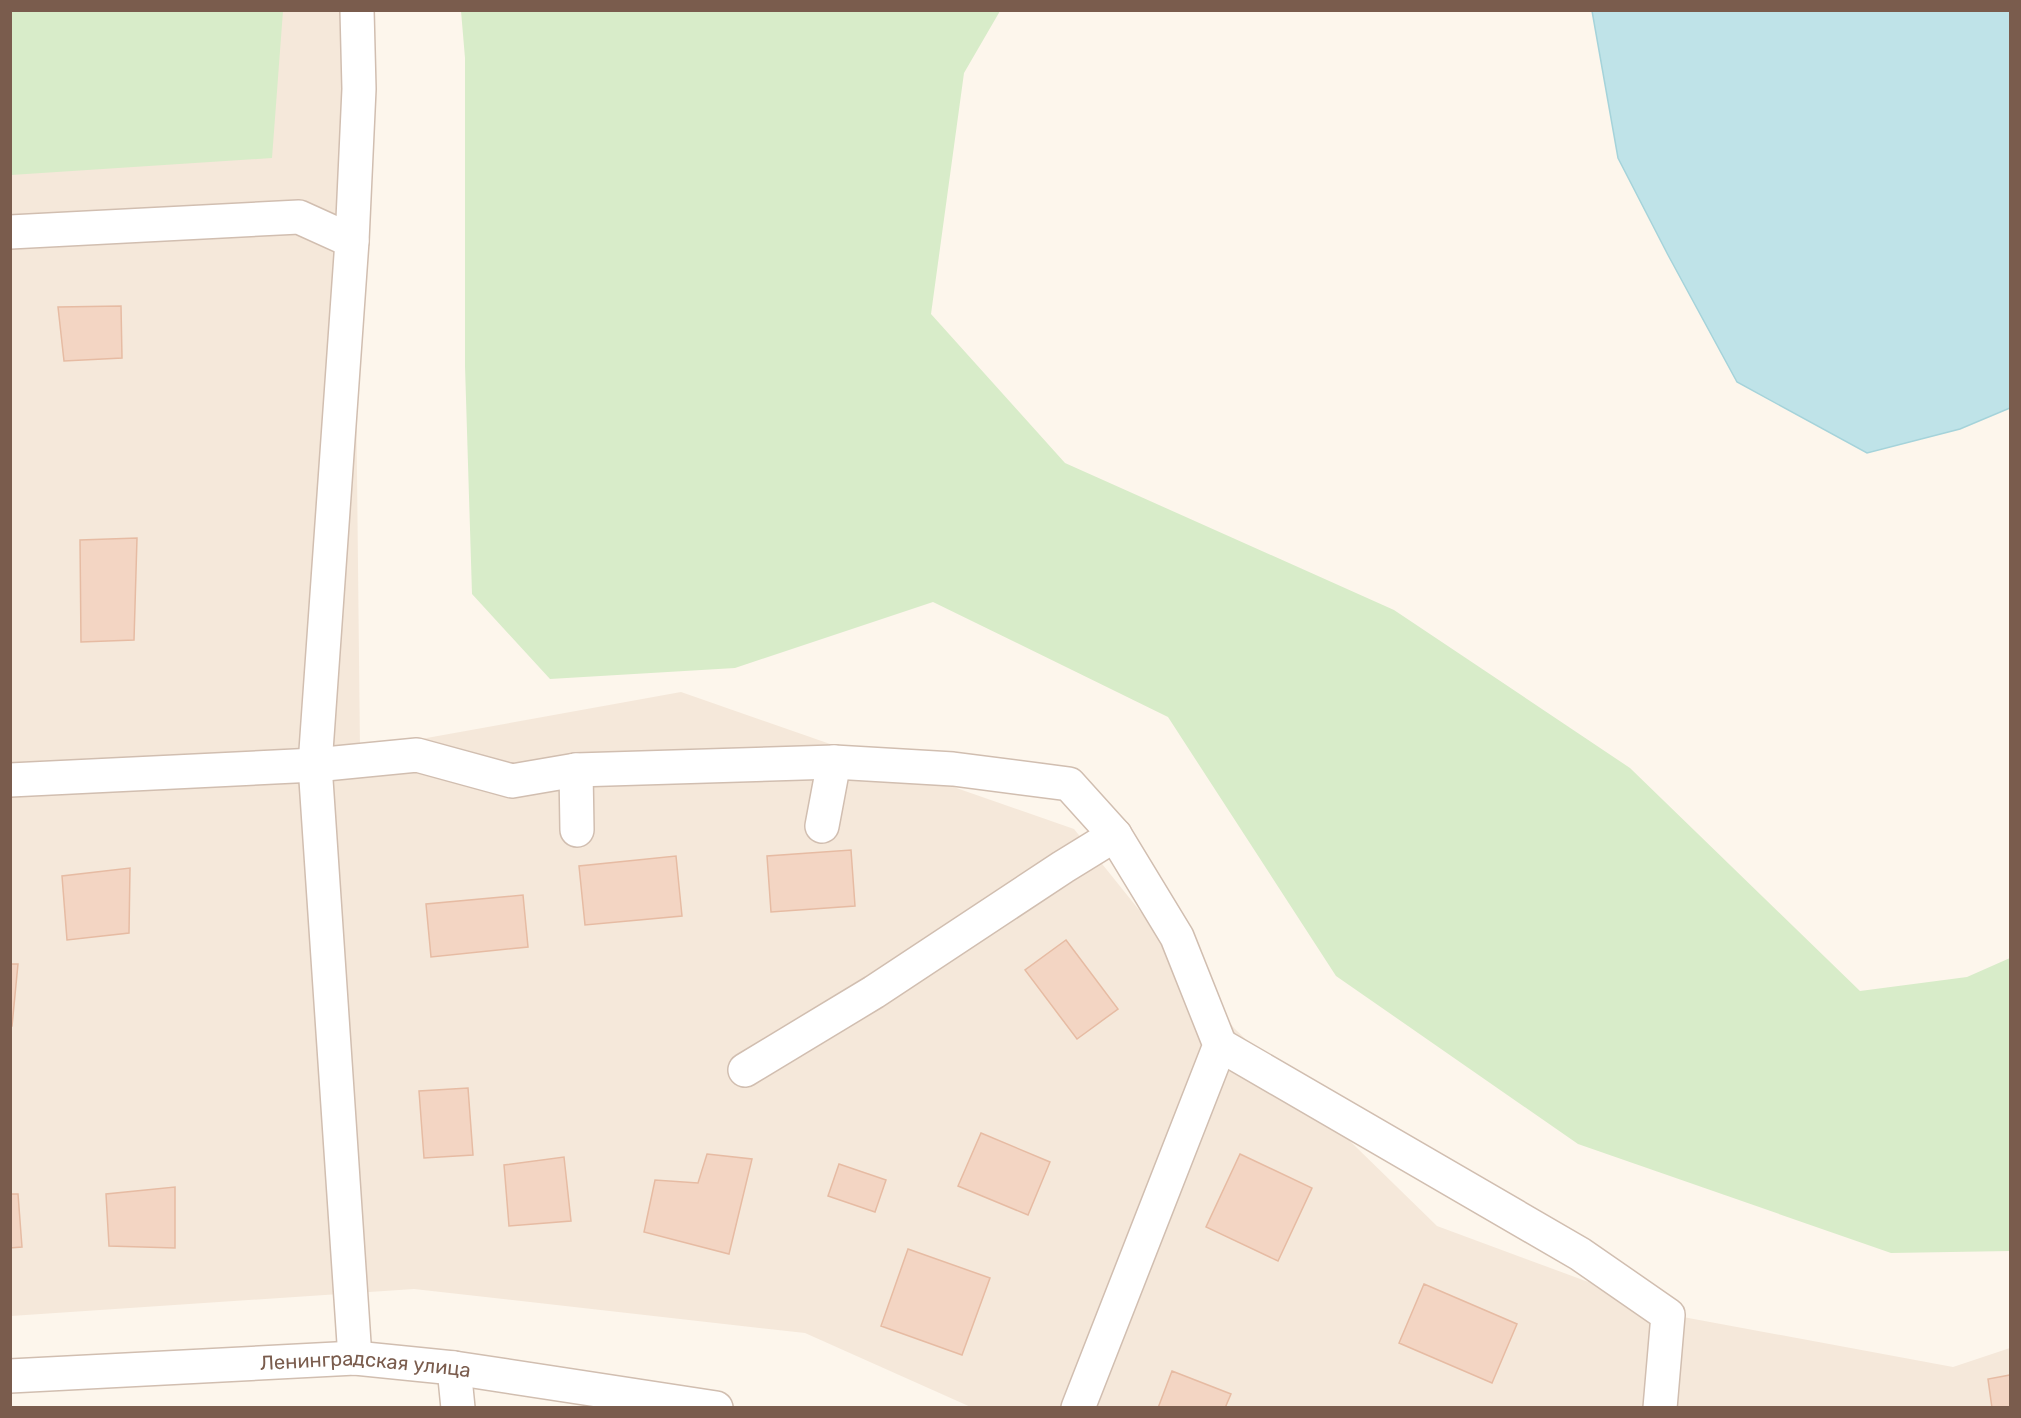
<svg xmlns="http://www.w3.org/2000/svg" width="2021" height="1418" viewBox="0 0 2021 1418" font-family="Rubik,sans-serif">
	<rect width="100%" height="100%" fill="#fdf6ec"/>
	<!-- residential -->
	<path fill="#f5e8da" d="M352,10L360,750L681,692L1074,829L1234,1028L1437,1226L1683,1317L1953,1367L2010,1348V1407L973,1408L805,1333L414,1289L11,1316V11Z"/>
	<!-- green -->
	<path fill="#d8ecc9" d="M11,10L283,11L272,158L11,175Z
		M461,11H1000L964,73L931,314L1065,463L1394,610L1630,768L1860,991L1967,977L2010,958V1251L1891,1253L1578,1144L1336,976L1168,717L933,602L735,668L550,679L472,594L465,366V58Z"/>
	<!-- water -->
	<path fill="#bfe3e8" stroke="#a5d3da" stroke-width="1.5" d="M1592,11H2010V408L1960,429L1867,453L1737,382L1668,255L1618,158Z"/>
	<!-- building -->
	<path fill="#f3d5c3" stroke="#e6bba3" stroke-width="1.5" d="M121,306L122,358L64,361L58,307Z
		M137,538L134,640L81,642L80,540Z
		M851,850L855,906L771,912L767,856Z
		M676,856L682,916L585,925L579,866Z
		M130,868L129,933L67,940L62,876Z
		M523,895L528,947L431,957L426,904Z
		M1066,940L1118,1009L1077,1039L1025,970Z
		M10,964H18L12,1026H10Z
		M468,1088L473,1155L424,1158L419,1091Z
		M981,1133L1050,1162L1028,1215L958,1186Z
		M707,1154L752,1159L729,1254L644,1232L655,1180L698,1183Z
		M1240,1154L1312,1188L1278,1261L1206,1227Z
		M564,1157L571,1221L509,1226L504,1165Z
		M839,1164L886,1180L875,1212L828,1196Z
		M175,1187V1248L109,1246L106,1194Z
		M10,1194H18L22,1247L10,1248Z
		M908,1249L990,1278L962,1355L881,1326Z
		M1424,1284L1517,1324L1492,1383L1399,1343Z
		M1172,1371L1231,1394L1225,1408H1158Z
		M2010,1375V1408H1992L1988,1379Z"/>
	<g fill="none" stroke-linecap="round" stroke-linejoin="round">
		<!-- minor casing -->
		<g stroke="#d1beb0" stroke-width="36">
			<g id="minor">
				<path d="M10,232L299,217L352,241"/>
				<path d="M576,770L577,830"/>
				<path d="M10,780L315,765L417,755L512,781L576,770L834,762L953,769L1069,784L1115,835L1177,937L1220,1045L1078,1408"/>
				<path d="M822,826L834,762"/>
				<path d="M1220,1045L1580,1254L1668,1315L1660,1408"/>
				<path d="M745,1070L874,992L1063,867L1115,835"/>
				<path d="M355,1358L315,765L352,241L359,89L357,10"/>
				<path d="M454,1368L458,1408"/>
				<path id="s1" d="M10,1376L355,1358L454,1368L716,1408"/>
			</g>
		</g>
		<!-- minor -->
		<use href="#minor" stroke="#fff" stroke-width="33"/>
	</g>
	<g text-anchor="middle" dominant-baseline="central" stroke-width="4.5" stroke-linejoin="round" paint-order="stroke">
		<!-- street labels -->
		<g font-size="20" fill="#7a5c4d" stroke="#fffaf3">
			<text stroke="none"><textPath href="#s1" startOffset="356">Ленинградская улица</textPath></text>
		</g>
	</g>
	<!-- border -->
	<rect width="2021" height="1418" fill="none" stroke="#7a5c4d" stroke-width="24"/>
</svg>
